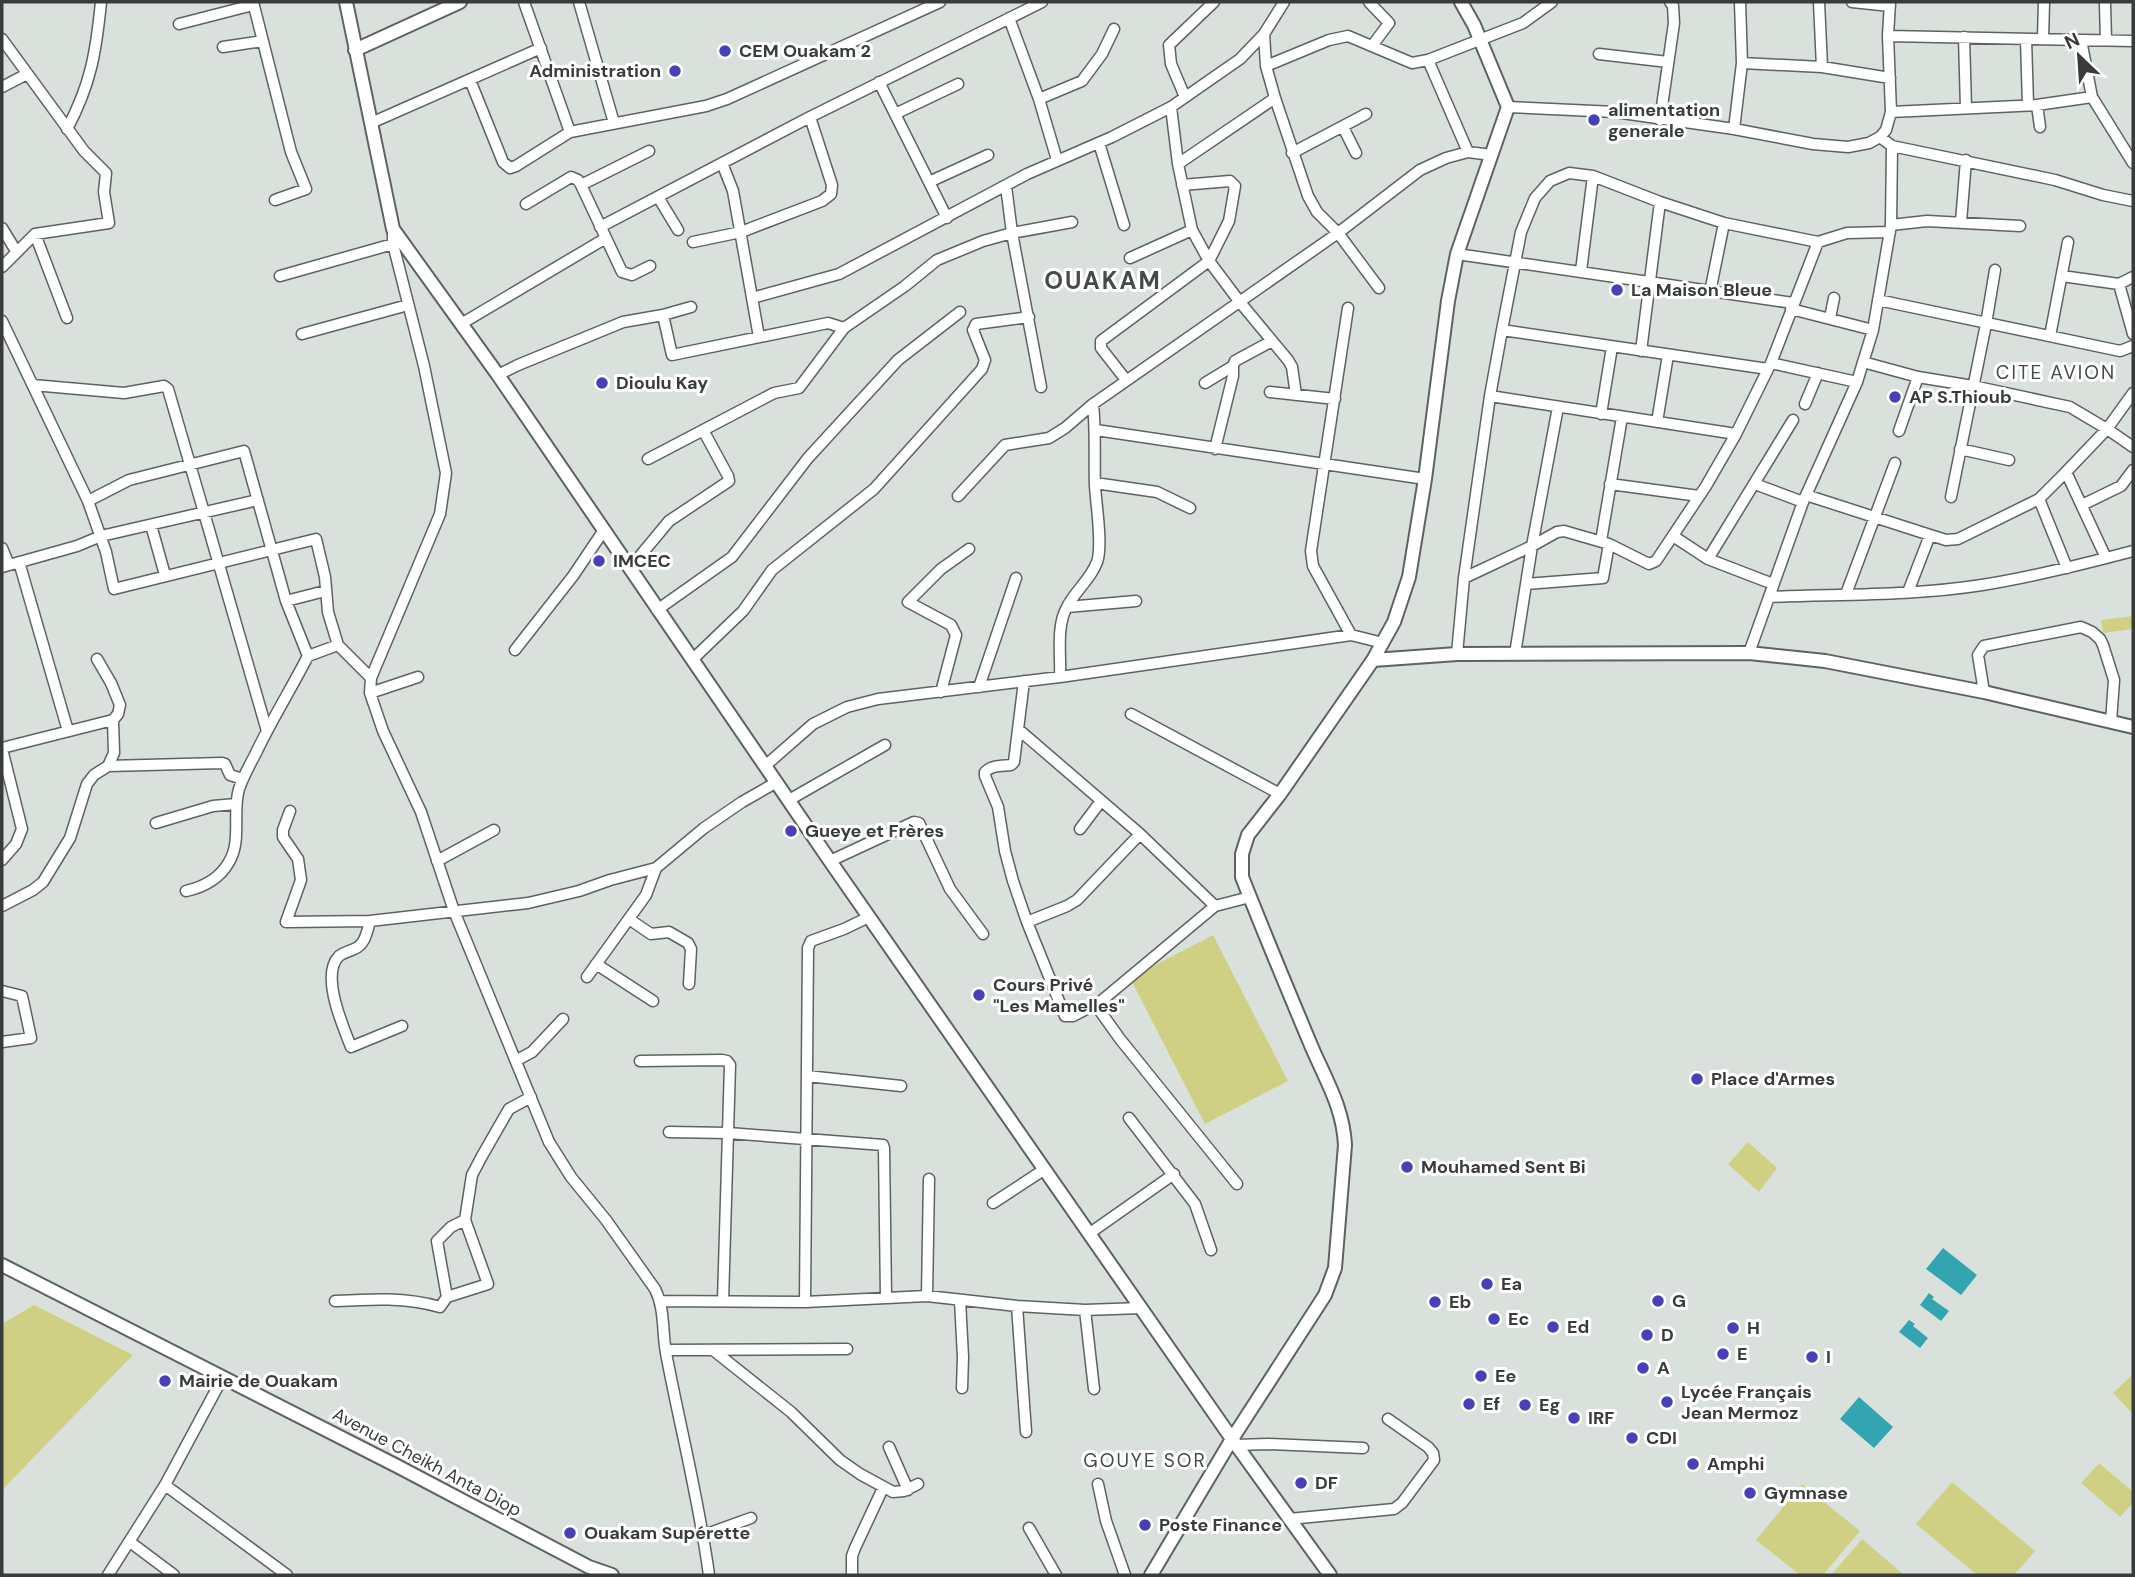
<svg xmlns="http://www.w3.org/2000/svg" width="2135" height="1577" viewBox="0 0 2135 1577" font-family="'DM Sans',sans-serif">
	<rect width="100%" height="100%" fill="#dae1dc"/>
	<!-- green -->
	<path fill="#d0d084" d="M2133,616V629L2103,633L2101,620Z
		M1213,935L1288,1081L1205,1124L1130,978Z
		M1748,1142L1777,1168L1759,1192L1728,1164Z
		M34,1305L133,1355L2,1490V1324Z
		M2133,1374V1414L2113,1393Z
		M2099,1463L2133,1492V1503L2120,1517L2081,1483Z
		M1952,1482L2035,1551L2014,1575H1977L1916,1524Z
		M1802,1484L1860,1531L1823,1575H1800L1756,1540Z
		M1862,1539L1903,1574L1901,1575H1831Z"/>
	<!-- water -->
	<path fill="#32a5b1" d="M1943,1248L1977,1275L1961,1295L1926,1269Z
		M1929,1293L1934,1297L1932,1299L1949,1311L1941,1321L1920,1305Z
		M1909,1320L1915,1324L1913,1326L1928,1338L1920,1348L1899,1332Z
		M1859,1397L1893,1427L1874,1448L1840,1419Z"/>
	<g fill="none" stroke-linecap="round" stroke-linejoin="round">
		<!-- minor casing -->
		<g stroke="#5d635f" stroke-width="13">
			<path id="minor" d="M253,2L291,152L306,189L275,200
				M524,2L570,132
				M579,2L614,123
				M1369,2L1389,23L1372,46
				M1819,2L1822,67
				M1852,2L1890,6
				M2105,4L2106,40
				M1009,18L1039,99L1057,160
				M179,24L253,5
				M1264,34L1266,66L1275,98L1308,196L1317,212L1338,233L1379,288
				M1888,36L2133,41
				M1964,37L1966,108
				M2,39L84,151L106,173L104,192L109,223L35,234L2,267
				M2026,39L2028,105
				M2043,39L2044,2
				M2081,40L2092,97L2133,163
				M223,47L263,41
				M1599,54L1668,62
				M1428,60L1468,152L1492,155
				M1742,63L1822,67L1890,78
				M1266,66L1329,40L1348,36L1412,63L1428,60L1523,23L1552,2
				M470,80L503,162L510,168L516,166L570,132L706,106L727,99L940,2
				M879,82L947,218
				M2,87L27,74
				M1185,97L1171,64L1169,45L1214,2
				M1039,99L1082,81L1102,54L1114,29
				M2037,105L2040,127
				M1171,107L1178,164L1192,230L1209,261L1239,301L1288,360L1292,367L1296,395
				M1508,107L1615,112L1734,129L1813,144L1848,147L1869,143L1880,137L1886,130L1891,112L1888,36L1890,2
				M1891,112L2037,105L2092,97
				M895,114L958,84
				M1660,120L1674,23L1673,6L1670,2
				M371,123L541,48
				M1343,127L1356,153
				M67,129C91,84 96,52 101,2
				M1734,129L1742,63L1740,2
				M1880,137L1892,146L2055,180L2103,195L2133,201
				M1099,143L1124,225
				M1292,153L1366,114
				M722,163L733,191L759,337
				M1178,164L1275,98
				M929,182L988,155
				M581,185L649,151
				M1006,186L1012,233L1041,387
				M658,197L678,230
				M526,204L571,177L578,180L581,185L622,272L632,275L650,266
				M1961,222L1966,160
				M1891,225L1927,221L2020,226
				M600,227L810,117L1042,2
				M2,228L16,251
				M393,230V244L424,366L446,473L440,514L371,678L370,693L383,731L421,812L454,911L549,1142L571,1177L606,1220L655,1289C665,1309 662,1331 666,1353C680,1427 699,1500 709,1575
				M35,234L67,318
				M693,242L741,232L822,201L831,194L832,185L810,117
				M1457,254L1793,303
				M1130,258L1192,230
				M1581,271L1593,176
				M280,276L393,244
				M2062,276L2119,284L2133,277
				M2119,284L2133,334
				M1710,292L1724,223
				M752,298L839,274L1027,174L1112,137L1171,107L1240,59L1264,34L1284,2
				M1878,300L2120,351L2133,346
				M1348,308L1311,551L1313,566L1351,635
				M1791,309L1873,330
				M663,315L691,307
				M1830,318L1834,298
				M2,321L88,501L106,552L114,589L316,539L325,577L328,612L338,645L371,678
				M461,324L606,238
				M1502,330L1768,369
				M302,334L408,305
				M2050,336L2068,242
				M1641,351L1660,202
				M1863,362L1918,377L1973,386L2070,407L2107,429L2133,447
				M1771,363L1857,382
				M498,375L518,365L623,322L663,315L672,355L828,323L844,328
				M1126,380L1101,348V341L1209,261L1229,221L1235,186L1230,181L1182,185
				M1205,383L1233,366L1235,361L1272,341
				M33,385L124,393L164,386L168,389C201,503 235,617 267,731
				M1270,392L1335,399
				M1490,396L1736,434
				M1805,404L1818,373
				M1601,414L1612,347
				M1657,422L1668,355
				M1096,430L1425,479
				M1899,431L1918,377
				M1215,449L1233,376V366
				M1960,449L2009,460
				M648,459L774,393L799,388L844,328L905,286L937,260L983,241L1012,233L1072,222
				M2066,472L2106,558
				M1095,483L1157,492L1190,508
				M1610,484L1699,496
				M1755,484L1803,502
				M1806,495L1930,535L1946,540L1958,539L2039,499L2066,472L2107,429L2133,393
				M958,496L1005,445L1049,438L1065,428L1093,404L1338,233L1420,170L1446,158L1468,152
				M1951,497L1986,324L1995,270
				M2039,499L2067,568
				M88,501L129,480L244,451L286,601L308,656
				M2082,505L2121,486L2133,470
				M151,525L165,575
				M1673,536L1708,559L1773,584
				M1601,541L1622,417
				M2,548L9,565
				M1708,559L1793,420
				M19,562L68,731
				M2,567L77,546L101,536L258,500
				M630,568L669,521L729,481L728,476L703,430
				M1464,578L1532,546L1557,532L1564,531L1609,544L1649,564L1656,561L1706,486L1736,434L1771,363L1818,242
				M1526,584L1603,578L1609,544
				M1908,592L1930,535
				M1846,594L1895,463
				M1769,597C1839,594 1912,596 1982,585C2033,577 2084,564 2133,551
				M286,601L325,591
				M1067,607L1136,601
				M657,610L732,557L808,458L898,360L960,312
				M515,650L573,576L604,530
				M1749,653L1803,502L1857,382L1873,330L1891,225L1892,146
				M1457,654L1464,578L1490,396L1502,330L1521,232L1535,198L1550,181L1569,173L1593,176L1660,202L1724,223L1818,242L1847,233L1890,232
				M1515,654L1532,546L1558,407
				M693,659L743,611L772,570L874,489L982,369L985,360L973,330L976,324L1029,317
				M1060,677C1061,655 1056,626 1067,607C1075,591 1091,579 1097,562C1103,546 1096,504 1095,486C1094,458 1096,432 1093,404
				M1024,681L1014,762L1011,765C1001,766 992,765 985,772V776L998,807L1005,851L1013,881L1027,922L1065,1016H1073L1100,1002L1215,906
				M979,687L1016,578
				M941,692L956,635L951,625L908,602L941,569L969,549
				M1984,692L1978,655L1984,646L2081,627L2092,632L2100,639L2103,645L2114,680L2111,722
				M370,693L418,677
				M1131,714L1280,794
				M1018,729L1140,834L1215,906L1250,897
				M2,748L113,720
				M2,749L22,829L16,844L2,860
				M108,766L222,763L225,764L230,775L243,779
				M765,766L813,724L847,707L878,699L1060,677L1351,635L1383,643
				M789,800L885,745
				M290,811L283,830V837L298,859L301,880L286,922L370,921L528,903L579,891L610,880L656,868
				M156,823L213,806L236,804
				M1080,829L1101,801
				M437,861L494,830
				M830,861L914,822L919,823L950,889L983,934
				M186,891C204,887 220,878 229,862C242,841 232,812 239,789C243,777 249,766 255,755C271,721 291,689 308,656L338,645
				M2,906L33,890L43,882L70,838L87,784L94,775L108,766L114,753L113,720L118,714L120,705L111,683L97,659
				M629,919L651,934L669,932L688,943L691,949L689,984
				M370,921C367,932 365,945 354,949C348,952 344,952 339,956C320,975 343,1026 351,1047L402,1026
				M1027,922L1067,906L1077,900L1140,834
				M596,964L653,1001
				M587,977L646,895L656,868L704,828L742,802L777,782
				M2,991L22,996L31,1038L2,1042
				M1095,1004L1120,1039L1237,1184
				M517,1060L532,1052L563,1019
				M640,1061L722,1060L727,1061L730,1065L723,1301
				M807,1076L901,1086
				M1129,1118L1195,1204L1211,1250
				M669,1132L728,1133L883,1145L884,1148L886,1298
				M993,1203L1045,1169
				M1090,1233L1174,1174
				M927,1296L929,1179
				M447,1297L488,1284L465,1220
				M960,1300L963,1357L962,1388
				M335,1301C371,1299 406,1297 440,1307L447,1297L437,1241L451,1227L465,1220L472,1175L482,1156L509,1109L531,1097
				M661,1301L805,1302L927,1296L1017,1306L1085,1310L1141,1308
				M805,1302L808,948L811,941L844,929L869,917
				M1017,1306L1026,1432
				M1085,1310L1094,1389
				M666,1350L847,1349
				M713,1350L791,1412L840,1460L860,1474L893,1492L904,1491L918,1484
				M1236,1445L1268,1444L1363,1448
				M889,1447L908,1490
				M1098,1484L1106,1521L1125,1575
				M165,1485L287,1575
				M1289,1519L1394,1509L1402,1503L1434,1460L1433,1453L1428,1447L1388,1419
				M1029,1528L1056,1575
				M704,1535L751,1518
				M130,1542L174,1575
				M108,1575L165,1485L223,1377
				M852,1575V1556L855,1548L883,1488"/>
		</g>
		<!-- tertiary casing -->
		<g stroke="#5d635f" stroke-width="16">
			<path id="tertiary" d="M346,2L393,229L498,375L830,861L1232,1439L1330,1575
				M355,50L460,2
				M1373,660L1457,654L1749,653L1825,661L1984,692L2133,727
				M2,1265L397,1466L589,1567L612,1575
				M1151,1575L1232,1439L1325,1295L1335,1268L1345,1145C1343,1106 1325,1079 1310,1043C1287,988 1264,933 1242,877V854L1248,835L1280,794L1373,660L1394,622L1409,577L1425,479L1448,301L1457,254L1508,107L1474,25L1461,2"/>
		</g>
		<!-- minor -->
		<use href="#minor" stroke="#fff" stroke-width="10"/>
		<!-- tertiary -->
		<use href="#tertiary" stroke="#fff" stroke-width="12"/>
	</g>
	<!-- markers -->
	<g fill="#4641b7" stroke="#fff" stroke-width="2.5">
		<circle cx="725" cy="51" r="7"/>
		<circle cx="675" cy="71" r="7"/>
		<circle cx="1594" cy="120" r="7"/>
		<circle cx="1617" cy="290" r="7"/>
		<circle cx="602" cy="383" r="7"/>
		<circle cx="1895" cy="397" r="7"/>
		<circle cx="599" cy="561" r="7"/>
		<circle cx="791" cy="831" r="7"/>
		<circle cx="979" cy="995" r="7"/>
		<circle cx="1697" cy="1079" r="7"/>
		<circle cx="1407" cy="1167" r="7"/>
		<circle cx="1487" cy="1284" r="7"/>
		<circle cx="1658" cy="1301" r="7"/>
		<circle cx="1435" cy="1302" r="7"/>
		<circle cx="1494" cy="1319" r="7"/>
		<circle cx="1553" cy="1327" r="7"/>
		<circle cx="1733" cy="1328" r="7"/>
		<circle cx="1647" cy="1335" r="7"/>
		<circle cx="1723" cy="1354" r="7"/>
		<circle cx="1812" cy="1357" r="7"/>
		<circle cx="1643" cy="1368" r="7"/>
		<circle cx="1481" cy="1376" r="7"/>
		<circle cx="165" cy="1381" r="7"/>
		<circle cx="1667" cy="1402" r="7"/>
		<circle cx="1469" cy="1404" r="7"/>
		<circle cx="1525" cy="1405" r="7"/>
		<circle cx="1574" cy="1418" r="7"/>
		<circle cx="1632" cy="1438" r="7"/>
		<circle cx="1693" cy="1464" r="7"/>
		<circle cx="1301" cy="1483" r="7"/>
		<circle cx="1750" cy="1493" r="7"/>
		<circle cx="1145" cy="1525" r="7"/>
		<circle cx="570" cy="1533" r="7"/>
	</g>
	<g text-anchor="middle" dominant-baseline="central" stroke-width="6" stroke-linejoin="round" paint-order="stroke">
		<!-- poi labels -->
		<g font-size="18" font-weight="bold" fill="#3a3c3b" stroke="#fff" text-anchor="start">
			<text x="739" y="51">CEM Ouakam 2</text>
			<text x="661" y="71" text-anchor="end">Administration</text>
			<text x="1608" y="110">alimentation<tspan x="1608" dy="21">generale</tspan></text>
			<text x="1631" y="290">La Maison Bleue</text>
			<text x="616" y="383">Dioulu Kay</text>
			<text x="1909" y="397">AP S.Thioub</text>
			<text x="613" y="561">IMCEC</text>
			<text x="805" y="831">Gueye et Frères</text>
			<text x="993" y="985">Cours Privé<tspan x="993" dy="21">"Les Mamelles"</tspan></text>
			<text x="1711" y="1079">Place d'Armes</text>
			<text x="1421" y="1167">Mouhamed Sent Bi</text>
			<text x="1501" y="1284">Ea</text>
			<text x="1672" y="1301">G</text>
			<text x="1449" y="1302">Eb</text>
			<text x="1508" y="1319">Ec</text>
			<text x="1567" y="1327">Ed</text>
			<text x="1747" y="1328">H</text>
			<text x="1661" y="1335">D</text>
			<text x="1737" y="1354">E</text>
			<text x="1826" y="1357">I</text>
			<text x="1657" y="1368">A</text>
			<text x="1495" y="1376">Ee</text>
			<text x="179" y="1381">Mairie de Ouakam</text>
			<text x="1681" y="1392">Lycée Français<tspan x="1681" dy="21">Jean Mermoz</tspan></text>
			<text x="1483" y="1404">Ef</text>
			<text x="1539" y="1405">Eg</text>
			<text x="1588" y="1418">IRF</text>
			<text x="1646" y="1438">CDI</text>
			<text x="1707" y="1464">Amphi</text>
			<text x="1315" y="1483">DF</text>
			<text x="1764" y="1493">Gymnase</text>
			<text x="1159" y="1525">Poste Finance</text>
			<text x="584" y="1533">Ouakam Supérette</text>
		</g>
		<!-- street labels -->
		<g font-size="18" fill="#3a3c3b" stroke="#fff">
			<text transform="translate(427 1462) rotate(28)">Avenue Cheikh Anta Diop</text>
		</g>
		<!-- neighbourhood labels -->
		<g font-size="19" letter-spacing="2" fill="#464b47" stroke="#fff">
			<text x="2056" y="372">CITE AVION</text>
			<text x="1145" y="1460">GOUYE SOR</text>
		</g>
		<!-- district labels -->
		<g font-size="24" font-weight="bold" letter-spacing="2" fill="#464b47" stroke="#fff">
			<text x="1103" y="280">OUAKAM</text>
		</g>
	</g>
	<!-- border -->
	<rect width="2135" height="1577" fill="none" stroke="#3a3c3b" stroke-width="7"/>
	<!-- north arrow -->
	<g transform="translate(2079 56) rotate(335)" stroke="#ffffff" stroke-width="5" paint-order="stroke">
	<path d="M0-5L12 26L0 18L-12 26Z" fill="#3a3c3b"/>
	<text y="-10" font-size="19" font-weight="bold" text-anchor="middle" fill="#3a3c3b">N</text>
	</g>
</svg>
